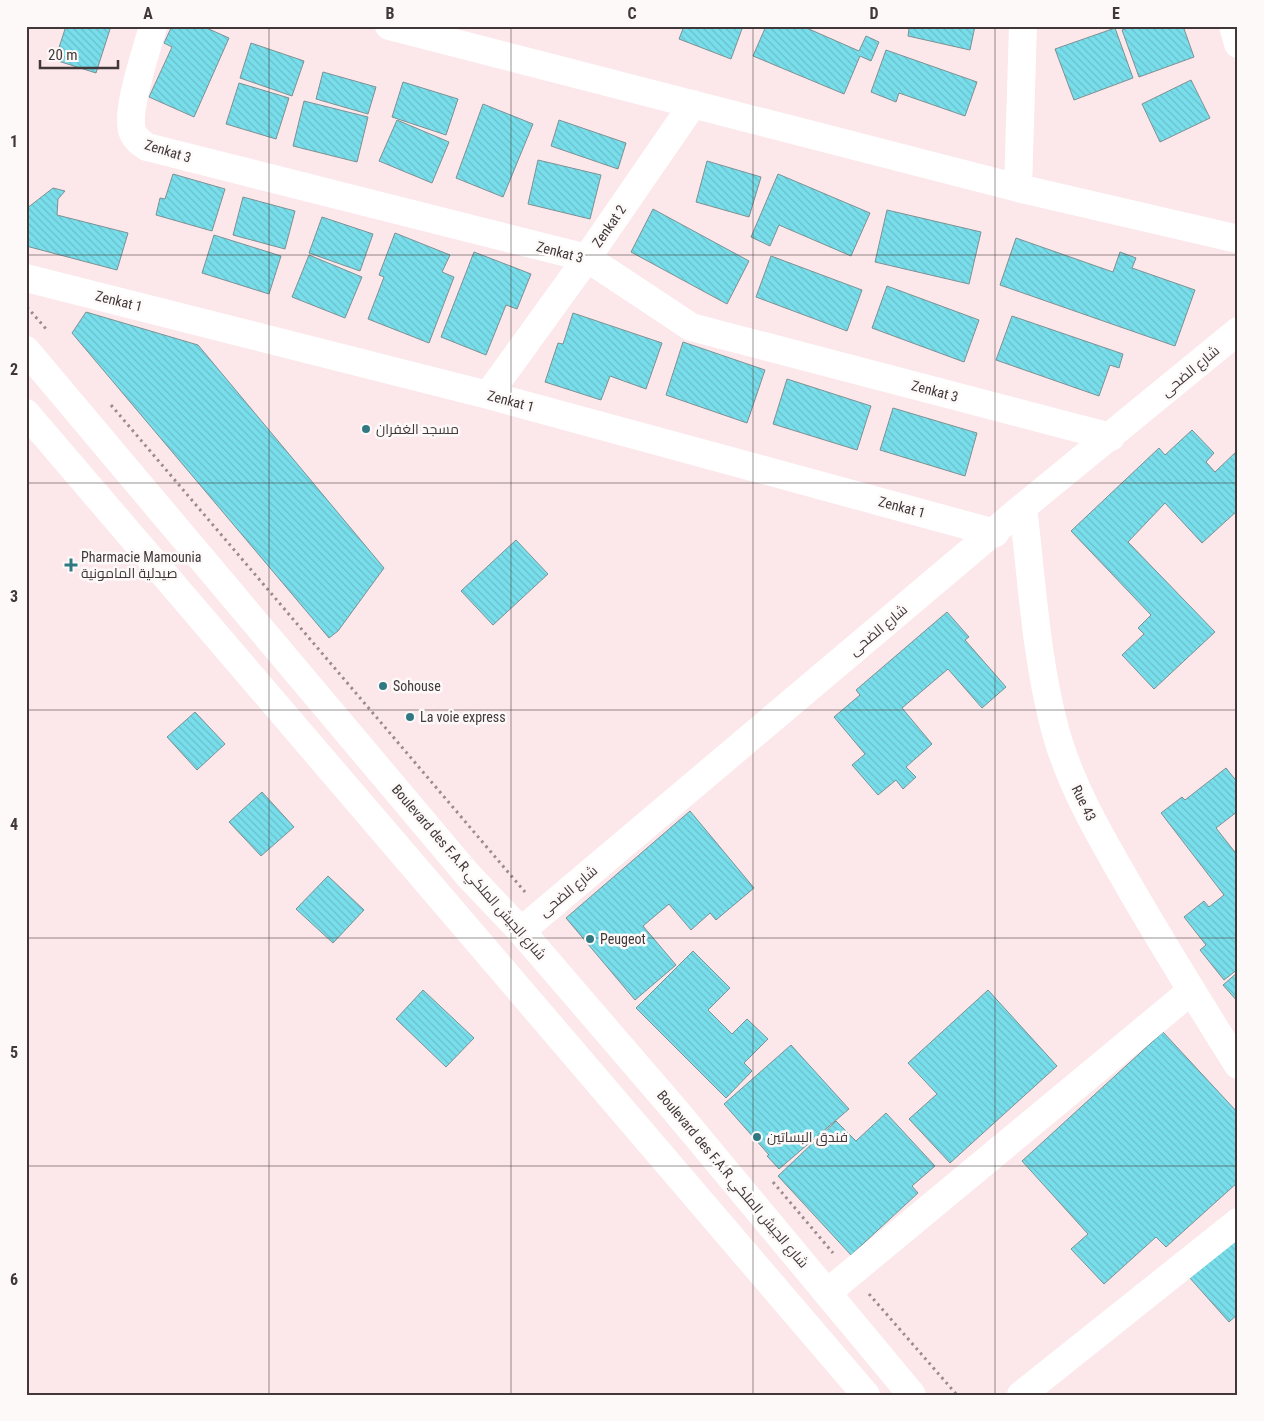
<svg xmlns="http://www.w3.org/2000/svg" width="1264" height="1421" viewBox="0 0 1264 1421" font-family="'Roboto Condensed',Cairo,sans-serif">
	<defs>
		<pattern id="building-back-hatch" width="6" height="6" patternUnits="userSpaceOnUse" patternTransform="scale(1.25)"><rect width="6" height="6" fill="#78deeb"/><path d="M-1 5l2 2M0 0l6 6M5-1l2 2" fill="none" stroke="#69bfca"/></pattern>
	</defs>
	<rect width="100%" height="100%" fill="#fce7ea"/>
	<!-- building -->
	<path fill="url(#building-back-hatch)" stroke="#7d9193" d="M66,26H111L96,73L55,60Z
		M172,26H202L229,38L194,117L149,97L172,47L164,43Z
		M684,26H743L731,59L679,39Z
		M766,26H802L859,51L866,36L879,42L871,61L860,56L844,94L753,56Z
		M899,26H975L970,50L908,36L909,29Z
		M1133,26H1183L1194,57L1139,77L1122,30Z
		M1115,28L1133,78L1074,100L1055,49Z
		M251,43L304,61L292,96L240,78Z
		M886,50L977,82L965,116L899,93L896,102L871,92Z
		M323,72L376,87L368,114L316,99Z
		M1191,80L1210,118L1160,142L1142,104Z
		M403,82L458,99L446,135L392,117Z
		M239,83L289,98L276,139L226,124Z
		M304,101L368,117L357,162L293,146Z
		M483,104L533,124L503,197L456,178Z
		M397,120L449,142L432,183L379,161Z
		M559,120L626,143L618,169L551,146Z
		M538,160L601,175L590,219L528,204Z
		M707,161L761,177L749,217L696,202Z
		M173,174L225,189L212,231L156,215L160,198L165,199Z
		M778,174L870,213L851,256L779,225L770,246L751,237Z
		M53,188L65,191L58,199L57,215L128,233L117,270L26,246V209Z
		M243,197L295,211L285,249L233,235Z
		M653,209L749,261L727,304L631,252Z
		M887,210L981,232L969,284L875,262Z
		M322,217L373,234L360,271L309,253Z
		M395,233L450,255L442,272L454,277L429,343L368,319L384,277L379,275Z
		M214,235L281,256L269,294L202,273Z
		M1016,238L1113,272L1120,252L1136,258L1132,268L1195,290L1175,346L1000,285Z
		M474,252L531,274L517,309L506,305L486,355L441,337Z
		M309,255L362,277L345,318L292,297Z
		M771,256L862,290L847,331L756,297Z
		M887,286L979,320L964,362L872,328Z
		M86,312L198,345L384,568L338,631L329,638L72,333Z
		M573,313L662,343L646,389L610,376L601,400L545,382L558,343L563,344Z
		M1012,316L1123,354L1119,368L1110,365L1099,396L996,360Z
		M683,342L765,370L747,423L666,395Z
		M787,379L871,406L857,450L773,424Z
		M893,408L977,433L965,476L880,450Z
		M1192,430L1214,453L1206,462L1215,472L1238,450V510L1202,543L1165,503L1128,542L1215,632L1154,689L1122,655L1144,634L1138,628L1151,615L1071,531L1159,448L1165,455Z
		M516,540L548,574L493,625L461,591Z
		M947,612L969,637L965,640L1006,687L982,708L948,669L902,708L932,744L906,767L916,777L903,789L896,780L878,795L852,765L865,754L834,717L860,695L856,690Z
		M195,712L225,744L197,770L167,737Z
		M1226,768L1238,783V811L1216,828L1238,856V969L1224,980L1200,950L1206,945L1184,917L1204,901L1209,907L1224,895L1161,813L1182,797L1185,800Z
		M262,792L294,827L261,856L229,822Z
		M690,811L754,888L716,920L710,913L691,930L669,904L643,926L676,965L635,1000L566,918Z
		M328,876L364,910L333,943L296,909Z
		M693,951L730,988L708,1010L732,1034L747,1019L768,1039L744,1063L752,1071L726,1098L636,1008Z
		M1238,972V1002L1223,985Z
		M423,990L474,1038L446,1067L396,1019Z
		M988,990L1057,1066L950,1163L909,1119L937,1094L908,1063Z
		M1163,1032L1238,1113V1182L1166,1247L1156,1237L1104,1284L1071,1249L1088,1234L1022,1161Z
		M791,1045L849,1109L779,1169L767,1156L769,1155L724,1104Z
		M886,1113L935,1166L912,1186L918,1193L851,1255L778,1176L836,1121L856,1141Z
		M1238,1234V1314L1229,1322L1189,1277Z"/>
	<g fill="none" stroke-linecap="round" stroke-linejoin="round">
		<!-- path -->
		<path stroke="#9a8c8e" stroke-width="3" stroke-dasharray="2.5 4" stroke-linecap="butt" d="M27,307L47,330
			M111,405L525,892
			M773,1182L833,1253
			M869,1294L957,1395"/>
		<!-- street -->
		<path stroke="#fff" stroke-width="28" d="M153,26C147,50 124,113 133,133C136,140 141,143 147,147L587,258L691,327L1111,437
			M389,26L1018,188L1238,239
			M1018,188L1023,26
			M26,278L488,395L995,533
			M488,395L587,258L693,104
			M1023,507C1032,582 1036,660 1056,733C1072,790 1104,842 1133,893C1167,951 1202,1008 1238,1065
			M521,931L1023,507L1238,331
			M828,1292L1191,991
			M1021,1395L1238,1222"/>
		<!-- secondary -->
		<path stroke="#fff" stroke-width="28" d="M1233,26L1238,44"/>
		<!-- primary -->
		<path stroke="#fff" stroke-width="28" d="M26,350L467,874L521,931L675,1110L912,1395
			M26,413L866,1395"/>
	</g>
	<!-- grid -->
	<path fill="none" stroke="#403839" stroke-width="1" stroke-opacity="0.55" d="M269,26V1395M511,26V1395M753,26V1395M995,26V1395M26,255H1238M26,483H1238M26,710H1238M26,938H1238M26,1166H1238"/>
	<!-- markers -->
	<g fill="#317982" stroke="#fdf9f9" stroke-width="2">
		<circle cx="366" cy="429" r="5"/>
		<path d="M68.5 557.5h5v5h5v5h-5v5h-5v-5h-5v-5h5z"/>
		<circle cx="383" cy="686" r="5"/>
		<circle cx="410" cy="717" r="5"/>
		<circle cx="590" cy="939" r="5"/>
		<circle cx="757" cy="1137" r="5"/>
	</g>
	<g text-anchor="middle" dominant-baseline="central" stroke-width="5" stroke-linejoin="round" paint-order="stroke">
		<!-- street labels -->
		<g font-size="14" fill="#403839" stroke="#fdf9f9">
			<text transform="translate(168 151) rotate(17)">Zenkat 3</text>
			<text transform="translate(609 226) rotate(-55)">Zenkat 2</text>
			<text transform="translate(560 252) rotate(15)">Zenkat 3</text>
			<text transform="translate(119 301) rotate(14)">Zenkat 1</text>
			<text transform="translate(1190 371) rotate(-40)">شارع الضحى</text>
			<text transform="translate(935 391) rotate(15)">Zenkat 3</text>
			<text transform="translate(511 401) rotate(15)">Zenkat 1</text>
			<text transform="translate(902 507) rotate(15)">Zenkat 1</text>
			<text transform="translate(878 630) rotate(-40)">شارع الضحى</text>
			<text transform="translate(1084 803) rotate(64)">Rue 43</text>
			<text transform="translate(469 872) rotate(49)">Boulevard des F.A.R شارع الجيش الملكي</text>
			<text transform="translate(568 891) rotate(-40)">شارع الضحى</text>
			<text transform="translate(733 1179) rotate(50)">Boulevard des F.A.R شارع الجيش الملكي</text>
		</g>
		<!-- poi labels -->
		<g font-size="14" fill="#403839" stroke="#fdf9f9" text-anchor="start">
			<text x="376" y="429">مسجد الغفران</text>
			<text x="81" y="557">Pharmacie Mamounia<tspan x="81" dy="16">صيدلية المامونية</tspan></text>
			<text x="393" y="686">Sohouse</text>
			<text x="420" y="717">La voie express</text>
			<text x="600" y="939">Peugeot</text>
			<text x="767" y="1137">فندق البساتين</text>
		</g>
	</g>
	<!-- border -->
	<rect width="1264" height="1421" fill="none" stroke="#fdf9f9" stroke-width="55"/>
	<!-- scale -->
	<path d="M40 60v8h78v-8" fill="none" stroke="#403839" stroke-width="2.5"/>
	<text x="48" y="60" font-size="15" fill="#403839" stroke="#fdf9f9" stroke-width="4" paint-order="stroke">20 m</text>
	<rect x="28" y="28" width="1208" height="1366" fill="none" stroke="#403839" stroke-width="2"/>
	<g font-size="16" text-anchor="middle" font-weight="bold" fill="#403839">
		<text x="148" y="19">A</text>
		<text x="390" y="19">B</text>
		<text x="632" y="19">C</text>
		<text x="874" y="19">D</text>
		<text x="1116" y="19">E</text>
		<text x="14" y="147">1</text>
		<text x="14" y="375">2</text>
		<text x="14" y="602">3</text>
		<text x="14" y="830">4</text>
		<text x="14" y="1058">5</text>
		<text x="14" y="1285">6</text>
	</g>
</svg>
